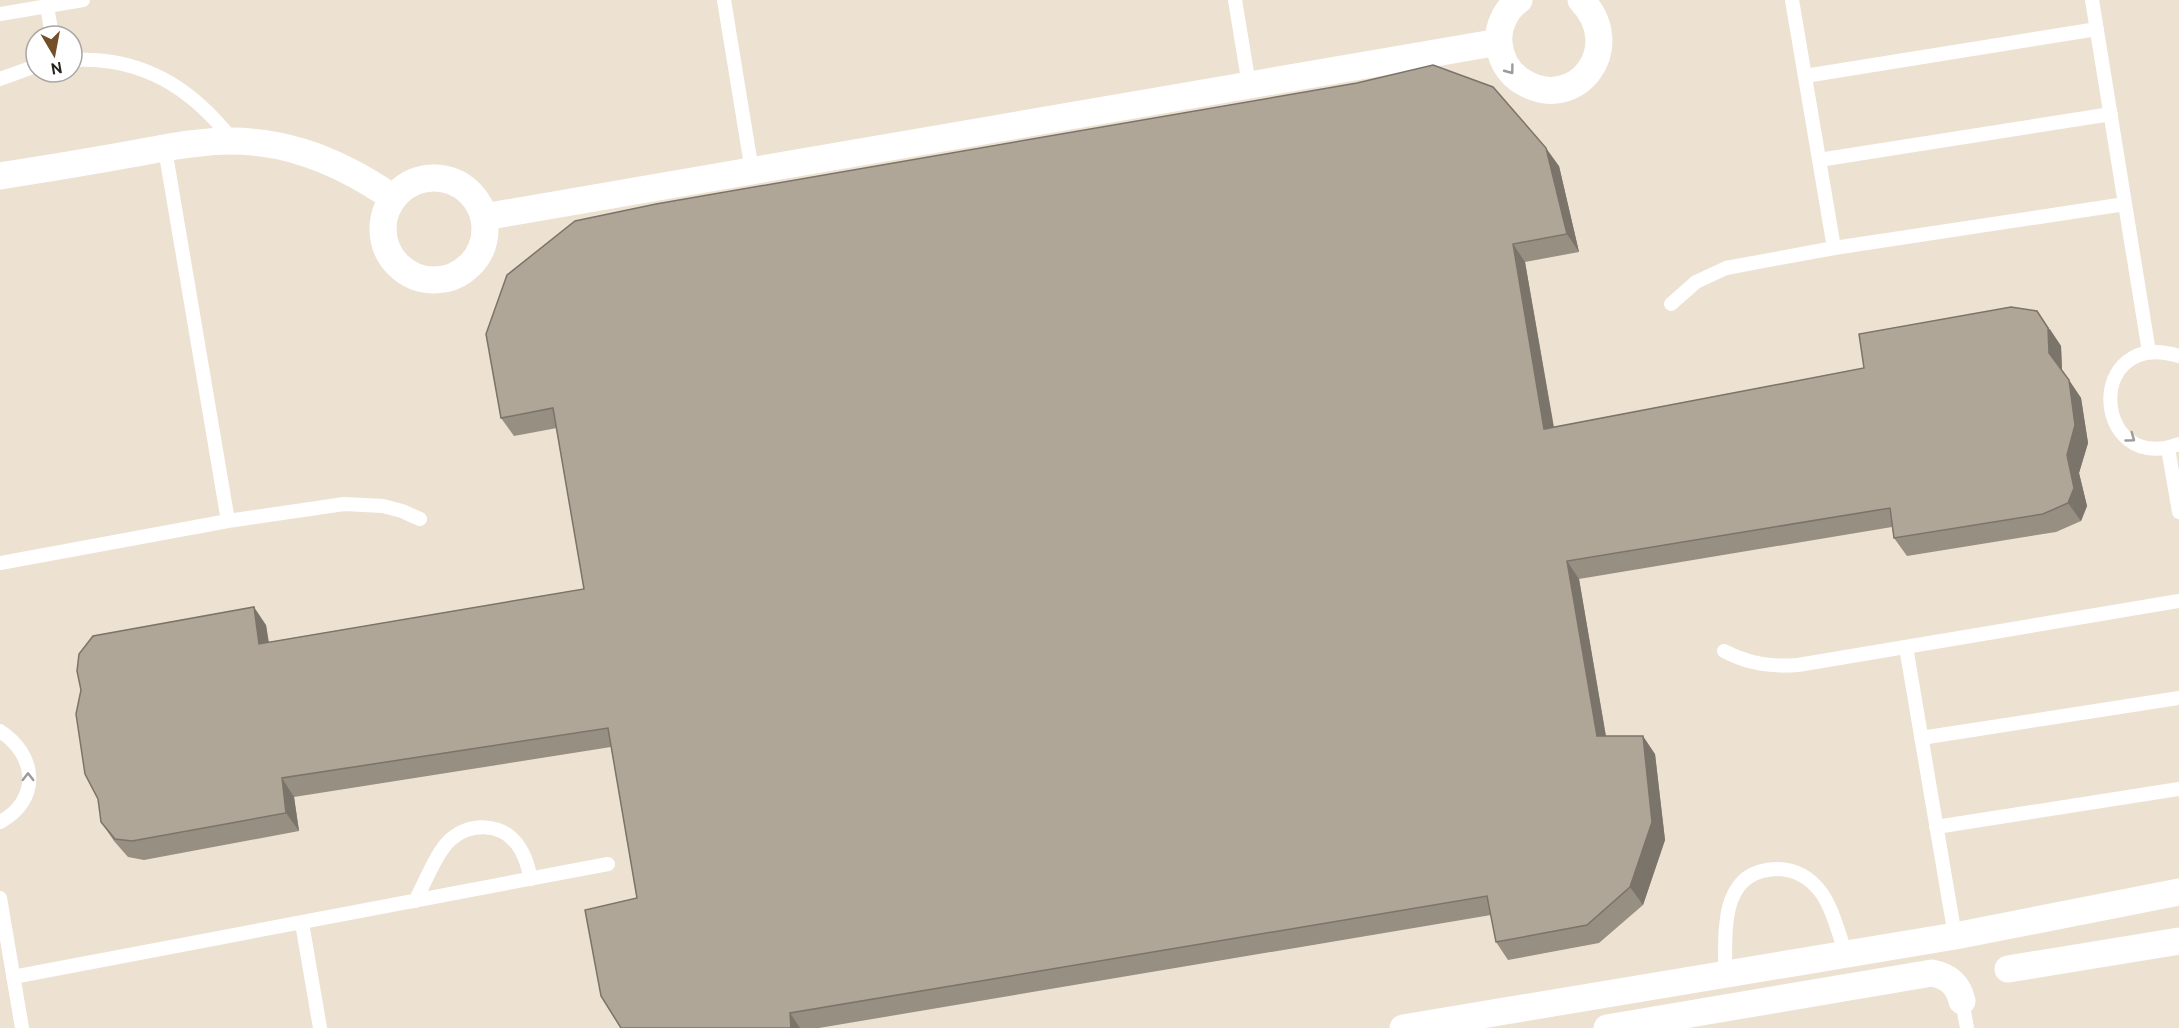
<svg xmlns="http://www.w3.org/2000/svg" width="2179" height="1028" viewBox="0 0 2179 1028" font-family="Overpass,sans-serif">
	<rect width="100%" height="100%" fill="#ede2d2"/>
	<g fill="none" stroke-linecap="round" stroke-linejoin="round">
		<!-- service -->
		<path stroke="#fff" stroke-width="14" d="M724,0L752,171
			M1235,0L1249,85
			M1792,0L1834,248
			M2092,0L2149,352
			M47,6L52,36
			M0,14L83,0
			M72,60C142,56 192,88 233,141
			M1805,76L2097,29
			M0,79L36,66
			M165,149L228,521
			M1819,160L2111,114
			M1671,304L1696,282L1726,268L1834,248L2125,204
			M2179,356C2084,327 2091,476 2179,444
			M2168,448L2179,512
			M0,563L228,521L344,504L383,506L402,511L420,519
			M1906,647L1955,936
			M1724,651C1749,664 1771,667 1798,665L2179,601
			M0,731C37,755 41,800 0,822
			M1921,738L2179,698
			M1936,827L2179,789
			M0,898L22,1028
			M415,901C425,883 436,853 450,840C470,822 501,823 517,844C525,854 528,867 531,879
			M302,923L320,1028
			M1725,974C1726,934 1718,871 1776,869C1794,869 1809,877 1820,891C1832,906 1839,935 1846,954
			M13,977L608,864
			M1962,1001L1967,1028"/>
		<!-- minor -->
		<path stroke="#fff" stroke-width="27" d="M1519,0C1505,10 1497,28 1499,44C1501,60 1509,74 1523,82C1576,114 1627,47 1581,0
			M0,176C44,169 88,162 131,154C154,150 177,145 199,143C272,134 334,157 393,198
			M383 229a51 51 0 1 1 102 0a51 51 0 1 1-102 0Z
			M484,217L1499,42
			M2008,969L2179,941
			M1403,1028L1955,936L2179,892
			M1607,1028L1932,973C1948,976 1958,984 1962,1001"/>
	</g>
	<!-- wall -->
	<path fill="#978f82" d="M1559,166L1579,252L1525,262L1554,427L1864,368L2050,329L2061,346L2062,370L2081,398L2088,443L2079,473L2087,506L2081,521L2056,532L1907,556L1894,538L1892,527L1579,579L1606,736L1655,754L1665,840L1643,905L1599,943L1508,960L1496,942L1491,915L819,1028H621L637,898L611,747L294,797L299,831L144,860L128,857L114,841L101,822L266,625L269,642L584,589L557,428L514,436L501,418Z"/>
	<!-- shaded-wall -->
	<path fill="#7b746a" d="M1546,148L1559,166L1579,252L1567,234Z
		M1513,244L1525,262L1557,447L1544,429Z
		M2037,311L2061,346L2062,371L2049,353Z
		M2069,380L2081,398L2088,443L2079,473L2087,506L2081,521L2068,503L2067,455Z
		M1567,561L1579,579L1609,755L1597,736Z
		M254,607L266,625L271,662L259,644Z
		M1643,736L1655,754L1665,840L1643,905L1630,887Z
		M282,778L294,797L299,831L286,813Z
		M790,1013L800,1028H791Z"/>
	<!-- building -->
	<path fill="#b0a697" stroke="#7b746a" stroke-width="1.5" d="M1433,65L1493,87L1546,148L1567,234L1513,244L1544,429L1864,368L1859,334L2011,307L2037,311L2048,328L2049,353L2069,380L2075,425L2067,455L2074,488L2068,503L2043,514L1894,538L1890,508L1567,561L1597,736H1643L1652,822L1630,887L1587,925L1496,942L1487,896L790,1013L791,1028H621L601,996L585,910L637,898L608,728L282,778L286,813L132,841L115,839L101,822L98,799L85,774L76,714L81,690L77,671L79,654L93,636L254,607L259,644L584,589L553,408L501,418L486,334L507,275L575,221L656,204L1357,83Z"/>
	<!-- one-way arrows -->
	<defs><path id="oneway-chevron" d="M-2-3.5L2.5 0L-2 3.5" fill="none" stroke-width="1.6" stroke-linecap="round" stroke-linejoin="round" transform="scale(1.5)"/></defs>
	<g stroke="#9d9b98">
		<use href="#oneway-chevron" transform="translate(1510 70) rotate(53)"/>
		<use href="#oneway-chevron" transform="translate(2131 438) rotate(36)"/>
		<use href="#oneway-chevron" transform="translate(28 777) rotate(-90)"/>
	</g>
	<!-- north arrow -->
	<g transform="translate(54 54) rotate(170)"><circle r="28" fill="#ffffff" stroke="#a8a6a4" stroke-width="1.5"/>
	<path d="M0-4.5L10 22L0 15L-10 22Z" fill="#74502a"/>
	<text y="-9" font-size="16" font-weight="bold" text-anchor="middle" fill="#25211b">N</text>
	</g>
</svg>
